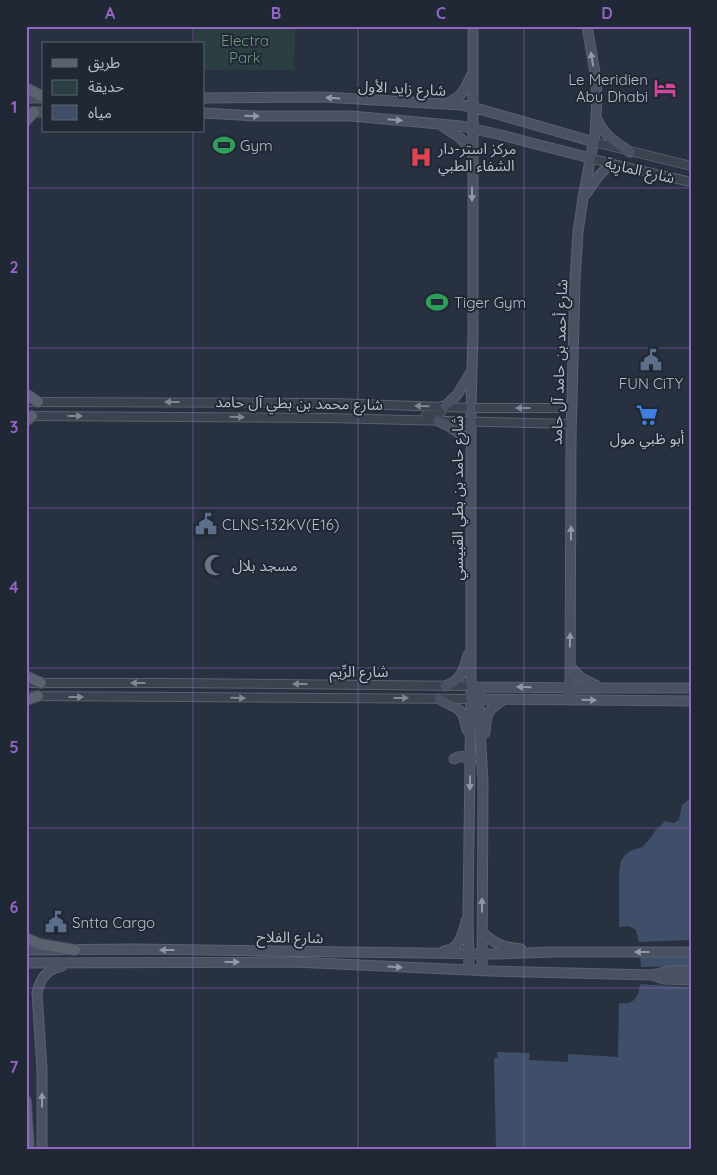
<svg xmlns="http://www.w3.org/2000/svg" width="717" height="1175" viewBox="0 0 717 1175" font-family="Quicksand,'Noto Sans Arabic',sans-serif">
	<rect width="100%" height="100%" fill="#283140"/>
	<!-- green -->
	<path fill="#2b3f42" d="M195,26H295L294,70H204V44H195Z"/>
	<!-- water -->
	<path fill="#404f69" d="M688,800H691V1149H496L494,1058H498L497,1052L530,1053L529,1060L568,1062V1054L618,1057L619,1003C623,1003 627,1004 631,1002C647,995 640,943 636,930L629,926L619,927V873L621,861L625,855L630,851L642,847L648,841L656,830L665,821L674,823L679,820L682,805Z"/>
	<!-- pier -->
	<path fill="#283140" d="M691,940V956L638,957L637,942Z
		M691,966V987L637,984L639,967Z"/>
	<g fill="none" stroke-linecap="round" stroke-linejoin="round">
		<!-- tertiary casing -->
		<g stroke="#59616d" stroke-width="10">
			<path id="tertiary" d="M594,142L691,166
				M590,158L612,164L691,182
				M26,402L334,403L471,408H572
				M426,415H439L442,410L441,406
				M28,416L327,418L571,424
				M26,683H169L471,686
				M33,696L471,699"/>
		</g>
		<!-- secondary casing -->
		<g stroke="#59616d" stroke-width="11">
			<path id="secondary" d="M26,98H44
				M204,98L323,97L462,105L472,107L594,142
				M446,104C462,96 464,92 471,76
				M26,112H44
				M204,113L256,116H351L461,126L501,135L590,158
				M597,119C603,135 617,143 630,152
				M442,126L459,137L472,150
				M586,194C594,182 600,172 612,164
				M445,406L457,395L471,372
				M438,421L449,426L471,442
				M570,666L581,678L597,686
				M445,686C461,681 464,670 468,655
				M474,687L581,688H691
				M479,687V712L483,781L482,971
				M439,699L458,709L463,714L467,730
				M474,699L691,701
				M570,700L571,440L575,280L578,232L583,198L595,134L597,98L596,79L587,26
				M485,733C486,713 488,709 505,699
				M454,759C460,755 466,756 471,762
				M482,932C496,945 503,947 521,949
				M26,950L135,949L496,954L554,952H691
				M444,951C447,950 450,950 453,948C461,943 464,930 466,921
				M26,963L294,962L491,971L652,975L668,971H691
				M469,970L468,914L471,686V408L473,333V26
				M652,975L664,979L691,980
				M42,1149V1069L37,993C40,978 47,969 62,966"/>
		</g>
		<!-- primary casing -->
		<g stroke="#454c59" stroke-width="12">
			<path id="primary" d="M26,88L44,97
				M26,121L34,112
				M26,394L38,402
				M26,421L32,416
				M26,676L41,683
				M26,700L38,696
				M26,938L40,944L75,950
				M26,1101L29,1149"/>
		</g>
		<!-- tertiary -->
		<use href="#tertiary" stroke="#3c4350" stroke-width="8"/>
		<!-- secondary -->
		<use href="#secondary" stroke="#4a5262" stroke-width="9"/>
		<!-- primary -->
		<use href="#primary" stroke="#5a626f" stroke-width="10"/>
	</g>
	<!-- one-way arrows -->
	<defs><path id="oneway-solid" d="M-6-.8H1V-3.2L6.5 0L1 3.2V.8H-6Z" transform="scale(1.25)"/></defs>
	<g fill="#9298a6">
		<use href="#oneway-solid" transform="translate(592 59) rotate(-100)"/>
		<use href="#oneway-solid" transform="translate(333 98) rotate(-177)"/>
		<use href="#oneway-solid" transform="translate(252 116) rotate(2)"/>
		<use href="#oneway-solid" transform="translate(395 120) rotate(5)"/>
		<use href="#oneway-solid" transform="translate(472 194) rotate(90)"/>
		<use href="#oneway-solid" transform="translate(571 533) rotate(-90)"/>
		<use href="#oneway-solid" transform="translate(570 640) rotate(-89)"/>
		<use href="#oneway-solid" transform="translate(524 687) rotate(-179)"/>
		<use href="#oneway-solid" transform="translate(589 700) rotate(1)"/>
		<use href="#oneway-solid" transform="translate(470 783) rotate(91)"/>
		<use href="#oneway-solid" transform="translate(482 905) rotate(-90)"/>
		<use href="#oneway-solid" transform="translate(167 950) rotate(180)"/>
		<use href="#oneway-solid" transform="translate(642 952) rotate(-180)"/>
		<use href="#oneway-solid" transform="translate(232 962)"/>
		<use href="#oneway-solid" transform="translate(395 967) rotate(3)"/>
		<use href="#oneway-solid" transform="translate(42 1100) rotate(-90)"/>
	</g>
	<g fill="#808793">
		<use href="#oneway-solid" transform="translate(172 402) rotate(-180)"/>
		<use href="#oneway-solid" transform="translate(422 406) rotate(-178)"/>
		<use href="#oneway-solid" transform="translate(523 408) rotate(-180)"/>
		<use href="#oneway-solid" transform="translate(75 416)"/>
		<use href="#oneway-solid" transform="translate(237 417) rotate(1)"/>
		<use href="#oneway-solid" transform="translate(138 683) rotate(180)"/>
		<use href="#oneway-solid" transform="translate(300 684) rotate(-180)"/>
		<use href="#oneway-solid" transform="translate(76 697)"/>
		<use href="#oneway-solid" transform="translate(238 698) rotate(1)"/>
		<use href="#oneway-solid" transform="translate(401 698)"/>
	</g>
	<!-- grid -->
	<path fill="none" stroke="#9366c3" stroke-width="1" stroke-opacity="0.55" d="M193,26V44M358,26V1149M524,26V1149M193,131V1149M26,188H691M26,348H691M26,508H691M26,668H691M26,828H691M26,988H691"/>
	<!-- icons -->
	<defs>
		<g id="hotel-bare" transform="scale(1.725)"><path d="M-6-4.5h1.5V1H6V5H4.5V3h-9V5H-6ZM-4 0a1.8 1.8 0 1 1 3.6 0ZM.5 0V-2.5h3Q6-2.5 6 0Z" fill="#d1479c" stroke="#202835" stroke-width="2.5" paint-order="stroke"/></g>
		<g id="stadium-bare" transform="scale(1.725)"><path d="M0-5a6.5 5 0 1 0 0 10a6.5 5 0 1 0 0-10ZM-3.5-1.8h7v3.6h-7Z" fill="#2e9e5b" stroke="#202835" stroke-width="2.5" paint-order="stroke"/></g>
		<g id="hospital-bare" transform="scale(1.725)"><path d="M-5-5h3v3.5h4V-5h3V5h-3V1.5h-4V5h-3Z" fill="#e0444e" stroke="#202835" stroke-width="2.5" paint-order="stroke"/></g>
		<g id="civic-bare" transform="scale(1.725)"><path d="M-.6-6.5H3V-4.5H.6V-3L4-1V1h2V6H-6V1h2V-1L-.6-3ZM-1.2 2.5V6h2.4V2.5Z" fill="#5c6f8a" stroke="#202835" stroke-width="2.5" paint-order="stroke"/></g>
		<g id="supermarket-bare" transform="scale(1.725)"><path d="M-6-5.5h2.5l.6 2H6L4.5 2H-2.5L-4.4-4H-6ZM-1.5 3.2a1.3 1.3 0 1 0 .1 0ZM3 3.2a1.3 1.3 0 1 0 .1 0Z" fill="#3f7fe0" stroke="#202835" stroke-width="2.5" paint-order="stroke"/></g>
		<g id="mosque-bare" transform="scale(1.725)"><path d="M3.5-4.9A6 6 0 1 0 3.5 4.9A5 5 0 1 1 3.5-4.9Z" fill="#6b7280" stroke="#202835" stroke-width="2.5" paint-order="stroke"/></g>
	</defs>
	<g fill-rule="evenodd">
		<use href="#hotel-bare" x="665" y="88"/>
		<use href="#stadium-bare" x="224" y="145"/>
		<use href="#hospital-bare" x="421" y="157"/>
		<use href="#stadium-bare" x="437" y="302"/>
		<use href="#civic-bare" x="651" y="360"/>
		<use href="#supermarket-bare" x="647" y="415"/>
		<use href="#civic-bare" x="206" y="524"/>
		<use href="#mosque-bare" x="215" y="565"/>
		<use href="#civic-bare" x="56" y="922"/>
	</g>
	<g text-anchor="middle" dominant-baseline="central" stroke-width="4" stroke-linejoin="round" paint-order="stroke">
		<!-- park labels -->
		<g font-size="15" fill="#71997c" stroke="#202835">
			<text x="245" y="40">Electra<tspan x="245" dy="17">Park</tspan></text>
		</g>
		<!-- poi labels -->
		<g font-size="15" fill="#b8beca" stroke="#202835" text-anchor="start">
			<text x="648" y="79" text-anchor="end">Le Meridien<tspan x="648" dy="17">Abu Dhabi</tspan></text>
			<text x="240" y="145">Gym</text>
			<text x="438" y="148">مركز استر-دار<tspan x="438" dy="17">الشفاء الطبي</tspan></text>
			<text x="454" y="302">Tiger Gym</text>
			<text x="651" y="383" text-anchor="middle">FUN CiTY</text>
			<text x="647" y="438" text-anchor="middle">أبو ظبي مول</text>
			<text x="222" y="524">CLNS-132KV(E16)</text>
			<text x="232" y="565">مسجد بلال</text>
			<text x="72" y="922">Sntta Cargo</text>
		</g>
		<!-- street labels -->
		<g font-size="15" fill="#b8beca" stroke="#202835">
			<text transform="translate(402 88) rotate(3)">شارع زايد الأول</text>
			<text transform="translate(640 170) rotate(13)">شارع المارِية</text>
			<text transform="translate(559 362) rotate(-88)">شارع أحمد بن حامد آل حامد</text>
			<text transform="translate(299 403) rotate(1)">شارع محمد بن بطي آل حامد</text>
			<text transform="translate(457 498) rotate(-90)">شارع حامد بن بطي القبيسي</text>
			<text x="359" y="671">شارع الرِّيم</text>
			<text transform="translate(290 937) rotate(1)">شارع الفلاح</text>
		</g>
	</g>
	<!-- border -->
	<rect width="717" height="1175" fill="none" stroke="#202835" stroke-width="55"/>
	<!-- legend -->
	<rect x="42" y="42" width="162" height="90" fill="#202835" stroke="#5d6471"/>
	<rect x="52" y="59" width="25" height="8" fill="#5a626f" stroke="#5d6471"/>
	<text x="88" y="68" font-size="15" fill="#b8beca">طريق</text>
	<rect x="52" y="80" width="25" height="15" fill="#2b3f42" stroke="#5d6471"/>
	<text x="88" y="92" font-size="15" fill="#b8beca">حديقة</text>
	<rect x="52" y="105" width="25" height="15" fill="#404f69" stroke="#5d6471"/>
	<text x="88" y="118" font-size="15" fill="#b8beca">مياه</text>
	<rect x="28" y="28" width="662" height="1120" fill="none" stroke="#9366c3" stroke-width="2"/>
	<g font-size="16" text-anchor="middle" font-weight="bold" fill="#9366c3">
		<text x="110" y="19">A</text>
		<text x="276" y="19">B</text>
		<text x="441" y="19">C</text>
		<text x="607" y="19">D</text>
		<text x="14" y="113">1</text>
		<text x="14" y="273">2</text>
		<text x="14" y="433">3</text>
		<text x="14" y="593">4</text>
		<text x="14" y="753">5</text>
		<text x="14" y="913">6</text>
		<text x="14" y="1073">7</text>
	</g>
</svg>
